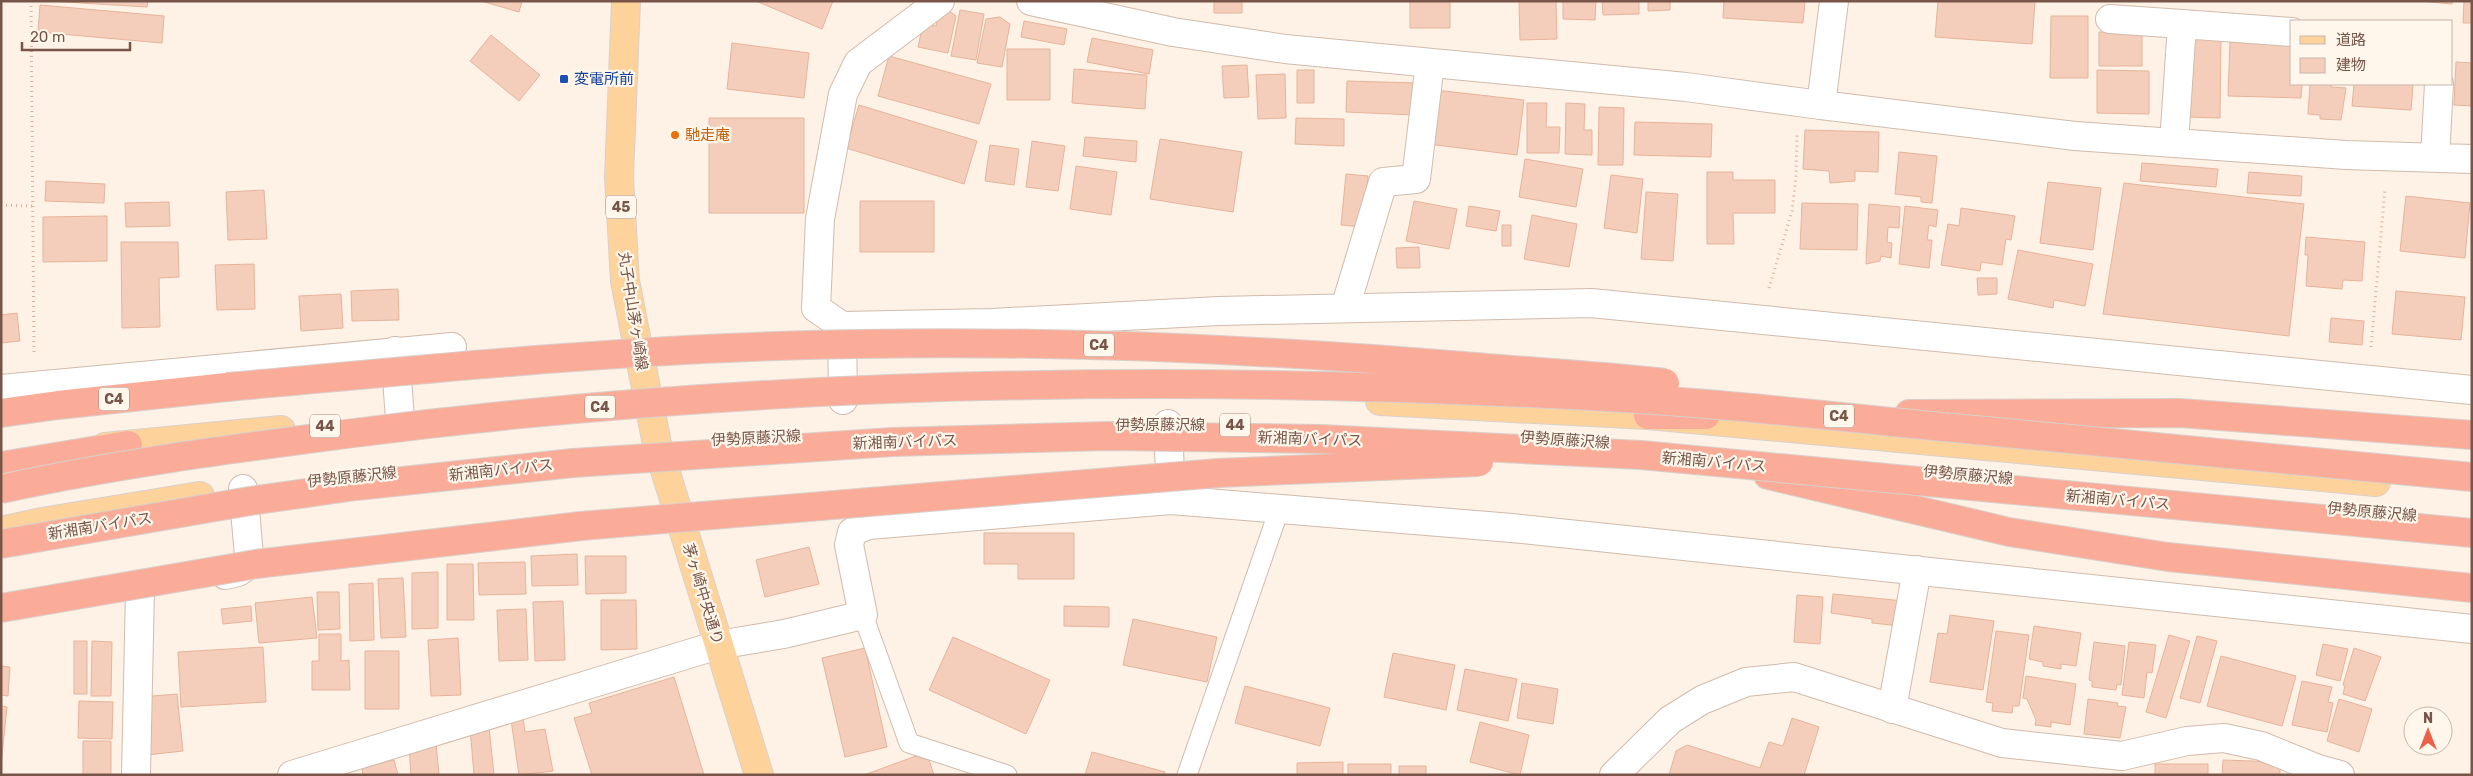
<svg xmlns="http://www.w3.org/2000/svg" width="2473" height="776" viewBox="0 0 2473 776" font-family="Rubik,'Noto Sans JP',sans-serif">
	<rect width="100%" height="100%" fill="#fdf2e5"/>
	<!-- building -->
	<path fill="#f4cebb" stroke="#e7b39b" d="M49,1H148L147,7Z
		M481,1H522L519,12Z
		M756,1H833L822,29Z
		M1214,1H1242V13H1214Z
		M1410,1H1450V28H1410Z
		M1519,1H1556L1557,39L1520,40Z
		M1563,1H1596L1595,20L1563,19Z
		M1602,1H1639V14L1603,15Z
		M1648,1H1670V10L1648,11Z
		M1724,1H1805L1803,23L1723,18Z
		M1938,1H2035L2032,44L1935,37Z
		M2420,1H2452V4Z
		M2464,1H2472V23H2463Z
		M40,5L164,16L162,43L38,32Z
		M948,10L956,16L948,53L918,47L922,29L926,30L927,25L936,26L939,13Z
		M960,10L984,14L976,60L951,56Z
		M2051,16H2088V78H2050Z
		M1000,17L1010,24L1002,67L977,63L986,19Z
		M1024,21L1067,29L1064,45L1021,37Z
		M2099,32H2142V66H2099Z
		M491,35L540,75L519,101L470,61Z
		M2189,35L2221,36L2220,118L2187,117Z
		M1092,38L1153,50L1149,74L1087,62Z
		M2230,42L2292,45V84H2302L2301,98L2228,96Z
		M732,43L809,53L804,98L727,89Z
		M1007,49H1050V100H1007Z
		M889,56L991,84L979,124L878,96Z
		M2456,62L2472,63V106L2454,105Z
		M1247,65L1249,97L1224,98L1222,66Z
		M1074,69L1147,75L1145,109L1072,103Z
		M1297,70H1314V103H1297Z
		M2097,70L2149,71V114L2097,113Z
		M1285,74L1286,118L1258,119L1256,75Z
		M1347,81L1416,83L1415,115L1346,112Z
		M2310,84H2331V87L2346,88L2341,120L2320,119V115L2308,114Z
		M2354,84H2413L2411,110L2352,106Z
		M1435,90L1524,100L1517,155L1428,144Z
		M1527,103H1547L1546,127H1560L1559,153H1527Z
		M1566,103L1585,104L1584,130H1592V155L1565,154Z
		M859,105L977,141L964,184L846,148Z
		M1599,107L1624,108L1623,165H1598Z
		M709,118H804V213H709Z
		M1296,118L1344,119V146L1295,144Z
		M1635,122L1712,124L1711,157L1634,155Z
		M1805,130L1879,132L1878,172L1855,171V181L1830,183L1829,171L1803,169Z
		M1085,137L1137,141L1136,162L1083,156Z
		M1160,139L1242,152L1233,212L1150,199Z
		M1032,141L1065,146L1058,191L1026,187Z
		M990,145L1019,149L1014,185L985,181Z
		M1899,152L1937,156L1932,203L1921,202V197L1895,194Z
		M1525,159L1583,169L1576,207L1519,197Z
		M2142,163L2218,169L2216,187L2140,181Z
		M1076,166L1117,172L1111,215L1070,209Z
		M1707,172H1733V180H1775V213H1733L1734,244H1707Z
		M2249,172L2302,176L2301,196L2247,193Z
		M1346,174L1368,176L1364,227L1341,225Z
		M1611,175L1643,179L1637,233L1604,228Z
		M46,181L105,184L104,203L45,201Z
		M2048,182L2101,188L2093,250L2040,243Z
		M2124,183L2304,204L2289,336L2103,314Z
		M264,190L267,239L228,240L226,192Z
		M1646,192L1678,194L1673,261L1641,259Z
		M2406,196L2470,203L2465,258L2400,251Z
		M860,201H934V252H860Z
		M1414,201L1457,209L1449,249L1406,241Z
		M169,202L170,226L126,227L125,203Z
		M1802,203L1858,204L1857,250L1800,249Z
		M1869,204L1900,207L1899,228L1888,227L1887,242L1892,243L1891,258L1881,256L1880,261L1866,264Z
		M1469,206L1500,211L1496,231L1466,226Z
		M1905,206L1938,210L1936,227L1929,225L1927,240H1932L1929,268L1899,264Z
		M1961,208L2015,216L2011,240L2006,239L2002,265L1981,262L1980,271L1941,265L1948,224L1959,226Z
		M1532,215L1577,224L1569,267L1524,259Z
		M107,216V261L43,262V217Z
		M1502,225H1511V246H1502Z
		M2306,237L2365,242L2362,281L2343,280L2342,289L2306,286L2308,255H2305Z
		M121,242H178L179,277L159,278L160,327L122,328Z
		M1419,247L1420,268H1397L1396,248Z
		M2018,250L2093,264L2085,306L2054,300L2053,308L2008,299Z
		M254,264L255,309L217,310L215,265Z
		M1977,278H1997V294L1978,295Z
		M398,289L399,320L352,321L351,291Z
		M2396,291L2465,297L2461,340L2392,334Z
		M341,294L343,328L301,331L299,296Z
		M17,313L20,341L1,343V315Z
		M2331,318L2364,321L2362,345L2329,342Z
		M984,533H1074V579H1018V564H984Z
		M809,547L819,584L765,597L756,560Z
		M577,554L578,585L532,586L531,556Z
		M585,556H626V593L586,594Z
		M525,562L526,594L479,595L478,563Z
		M447,564H473L474,620H447Z
		M438,572V628L412,629V573Z
		M403,578L406,637L381,638L378,579Z
		M373,583L374,640L350,641L349,584Z
		M317,592H339L340,629L318,630Z
		M1833,594L1904,601L1901,626L1872,623V619L1831,613Z
		M1797,595L1823,597L1820,644L1794,642Z
		M312,597L317,638L259,643L255,603Z
		M601,600H636L637,649L601,650Z
		M563,601L565,660L535,661L533,602Z
		M251,606L252,621L223,624L221,609Z
		M1064,606L1109,607V627L1064,626Z
		M526,609L528,660L499,661L497,610Z
		M1950,615L1994,621L1983,690L1930,682L1938,633L1947,634Z
		M1133,619L1217,637L1207,682L1123,665Z
		M2034,626L2081,633L2076,666L2061,664V669L2043,666V662L2029,659Z
		M1996,631L2029,635L2019,706H2013L2012,713L1992,711L1993,703L1986,702Z
		M319,634H341V661L349,660L350,690H312V661H319Z
		M2169,635L2190,641L2166,718L2146,712Z
		M2197,636L2217,641L2200,703L2180,698Z
		M953,637L1050,680L1026,734L929,690Z
		M458,638L461,695L431,696L428,640Z
		M74,641H87V694H74Z
		M92,641L112,642L111,696H91Z
		M2094,642L2125,646L2121,685L2117,684L2116,690L2092,687V681L2089,680Z
		M2129,642L2156,645L2152,673L2147,672L2144,698L2122,695Z
		M2323,644L2348,649L2340,681L2316,675Z
		M263,647L266,702L181,707L178,652Z
		M865,648L887,747L845,757L822,658Z
		M2354,648L2381,657L2365,701L2343,694L2345,686L2343,685Z
		M365,651H399V709H365Z
		M1393,653L1455,665L1446,710L1384,697Z
		M2221,656L2296,676L2282,726L2207,706Z
		M1,666L10,667L8,696L1,695Z
		M1465,669L1517,679L1508,721L1457,710Z
		M2026,676L2076,684L2070,725L2051,722V727L2035,725L2036,720L2027,699L2023,698Z
		M674,677L704,775H592L574,718L592,713L589,703Z
		M2302,681L2332,687L2328,702L2333,703L2327,732L2292,725Z
		M1522,683L1558,689L1553,724L1517,718Z
		M1245,686L1330,708L1320,746L1235,723Z
		M177,694L183,751L147,755L141,697Z
		M2088,699L2118,703L2117,706L2126,707L2120,738L2084,734Z
		M2339,699L2372,709L2359,752L2327,741Z
		M79,701L113,702L112,739L78,738Z
		M1,706L7,707L1,765Z
		M522,711L525,732L545,729L553,771L519,775L510,713Z
		M1792,718L1819,727L1804,775H1669L1676,751L1687,745L1760,768L1769,742L1783,746Z
		M1480,722L1529,735L1520,775L1470,762Z
		M489,727L494,775H474L470,728Z
		M83,741H111V775H83Z
		M436,743L439,775H411L409,744Z
		M1092,752L1165,772L1164,775H1085Z
		M916,756L929,760L934,775H864Z
		M394,760L398,775H363L362,768Z
		M2223,760L2280,762V775H2222Z
		M1343,762V775H1297V763Z
		M1348,764H1391V775H1348Z
		M2155,764H2208V775H2155Z
		M1399,766H1426V775H1399Z"/>
	<g fill="none" stroke-linecap="round" stroke-linejoin="round">
		<!-- service casing -->
		<g stroke="#d1bbad" stroke-width="21">
			<path id="service" d="M863,615L909,743L1007,775
				M1187,775L1279,510"/>
		</g>
		<!-- minor casing -->
		<g stroke="#d1bbad" stroke-width="30">
			<path id="minor" d="M2110,19L2182,24
				M1821,105L2075,136L2346,155L2472,159
				M2174,143L2182,24L2292,32
				M2435,158L2439,84
				M1345,308L1383,182L1416,179L1430,63
				M842,326L992,323L1219,311L1591,303L2472,390
				M395,351L400,419
				M1,389L452,347
				M843,400L842,326L816,308L820,219L843,94L858,63L940,1
				M1168,424L1171,500L1512,528L2472,629
				M225,575L238,572L245,567L249,555L243,489
				M1892,709L1917,570
				M136,775L140,590
				M292,775L718,645L784,634L863,615L849,545L852,532L868,525L1171,500
				M1614,775L1670,720L1702,700L1746,682L1794,677L2002,743L2122,756L2187,741L2224,738L2261,746L2318,769L2340,775"/>
		</g>
		<!-- tertiary casing -->
		<g stroke="#d1bbad" stroke-width="30">
			<path id="tertiary" d="M1031,1L1173,32L1285,49L1686,87L1821,105L1834,1"/>
		</g>
		<!-- primary casing -->
		<g stroke="#d9d0cc" stroke-width="30">
			<path id="primary" d="M626,1L619,177L625,281L657,444L759,775
				M1380,401L1648,415L2376,482
				M105,447L281,430
				M1,531L42,522L200,496"/>
		</g>
		<!-- motorway casing -->
		<g stroke="#d9d0cc" stroke-width="30">
			<path id="motorway" d="M1,413L58,405L227,387
				M1909,414L2180,413L2472,435
				M1648,415H1706
				M1,466L128,445
				M1768,475L2009,532L2168,557L2472,588"/>
		</g>
		<!-- path -->
		<path stroke="#d9b19e" stroke-width="3" stroke-dasharray="1 4" stroke-linecap="butt" d="M31,1L34,354
			M1,205L32,206
			M1769,288L1792,211L1796,177L1797,135
			M2371,347L2385,189"/>
		<!-- service -->
		<use href="#service" stroke="#fff" stroke-width="19"/>
		<!-- minor -->
		<use href="#minor" stroke="#fff" stroke-width="28"/>
		<!-- tertiary -->
		<use href="#tertiary" stroke="#fff" stroke-width="28"/>
		<!-- primary -->
		<use href="#primary" stroke="#fed39b" stroke-width="28"/>
		<!-- motorway -->
		<use href="#motorway" stroke="#faac99" stroke-width="28"/>
		<!-- motorway-bridge casing -->
		<g stroke="#d9d0cc" stroke-width="30" stroke-linecap="butt">
			<path id="motorway-bridge" d="M227,387C410,371 592,352 776,346C1005,338 1234,347 1463,366C1530,372 1598,375 1665,383
				M1,489C115,464 231,449 346,434C775,378 1209,373 1640,399C1752,406 1863,420 1975,430C2141,446 2306,461 2472,477
				M1,544L250,501L356,486L573,463L893,442L1108,436L1321,439L1641,455L2472,533
				M1,608L256,564L581,526L1218,473L1479,462"/>
		</g>
		<!-- motorway-bridge -->
		<use href="#motorway-bridge" stroke="#faac99" stroke-width="28"/>
	</g>
	<!-- markers -->
	<rect fill="#1a4fb4" stroke="#fff6ec" stroke-width="2" x="559" y="74" width="10" height="10" rx="2.5"/>
	<circle fill="#e8710a" stroke="#fff6ec" stroke-width="2" cx="675" cy="135" r="5"/>
	<g text-anchor="middle" dominant-baseline="central" stroke-width="4.5" stroke-linejoin="round" paint-order="stroke">
		<!-- shield labels -->
		<g fill="#fff6ec" stroke="#a0867a" stroke-width="1">
			<rect x="606" y="195.5" width="30" height="23" rx="4"/>
			<rect x="1084" y="333.5" width="30" height="23" rx="4"/>
			<rect x="99" y="387.5" width="30" height="23" rx="4"/>
			<rect x="585" y="395.5" width="30" height="23" rx="4"/>
			<rect x="1824" y="404.5" width="30" height="23" rx="4"/>
			<rect x="1220" y="413.5" width="30" height="23" rx="4"/>
			<rect x="310" y="414.5" width="30" height="23" rx="4"/>
		</g>
		<g font-size="14" font-weight="bold" fill="#775649">
			<text x="621" y="207">45</text>
			<text x="1099" y="345">C4</text>
			<text x="114" y="399">C4</text>
			<text x="600" y="407">C4</text>
			<text x="1839" y="416">C4</text>
			<text x="1235" y="425">44</text>
			<text x="325" y="426">44</text>
		</g>
		<!-- transit labels -->
		<g font-size="15" fill="#164399" stroke="#fff6ec" text-anchor="start">
			<text x="574" y="79">変電所前</text>
		</g>
		<!-- food labels -->
		<g font-size="15" fill="#c56008" stroke="#fff6ec" text-anchor="start">
			<text x="685" y="135">馳走庵</text>
		</g>
		<!-- street labels -->
		<g font-size="15" fill="#775649" stroke="#fff6ec">
			<text transform="translate(633 311) rotate(81)">丸子中山茅ヶ崎線</text>
			<text x="1160" y="425">伊勢原藤沢線</text>
			<text transform="translate(756 438) rotate(-3)">伊勢原藤沢線</text>
			<text transform="translate(1310 439) rotate(2)">新湘南バイパス</text>
			<text transform="translate(1565 440) rotate(4)">伊勢原藤沢線</text>
			<text transform="translate(905 442) rotate(-2)">新湘南バイパス</text>
			<text transform="translate(1714 462) rotate(5)">新湘南バイパス</text>
			<text transform="translate(501 470) rotate(-6)">新湘南バイパス</text>
			<text transform="translate(1968 475) rotate(5)">伊勢原藤沢線</text>
			<text transform="translate(352 477) rotate(-6)">伊勢原藤沢線</text>
			<text transform="translate(2118 500) rotate(5)">新湘南バイパス</text>
			<text transform="translate(2372 512) rotate(5)">伊勢原藤沢線</text>
			<text transform="translate(100 526) rotate(-9)">新湘南バイパス</text>
			<text transform="translate(703 594) rotate(73)">茅ヶ崎中央通り</text>
		</g>
	</g>
	<!-- border -->
	<rect width="2473" height="776" fill="none" stroke="#775649" stroke-width="5"/>
	<!-- legend -->
	<rect x="2290" y="20" width="162" height="65" fill="#fff6ec" stroke="#c9b6ab"/>
	<rect x="2300" y="36" width="25" height="8" fill="#fed39b" stroke="#c9b6ab"/>
	<text x="2336" y="45" font-size="15" fill="#775649">道路</text>
	<rect x="2300" y="58" width="25" height="15" fill="#f4cebb" stroke="#c9b6ab"/>
	<text x="2336" y="70" font-size="15" fill="#775649">建物</text>
	<!-- north arrow -->
	<g transform="translate(2428 731)"><circle r="24" fill="#fff6ec" stroke="#c9b6ab"/>
	<path d="M0-4L9 19L0 12L-9 19Z" fill="#ec6045"/>
	<text y="-8" font-size="14" font-weight="bold" text-anchor="middle" fill="#775649">N</text>
	</g>
	<!-- scale -->
	<path d="M22 42v8h108v-8" fill="none" stroke="#775649" stroke-width="2.5"/>
	<text x="30" y="42" font-size="15" fill="#775649" stroke="#fff6ec" stroke-width="4" paint-order="stroke">20 m</text>
</svg>
